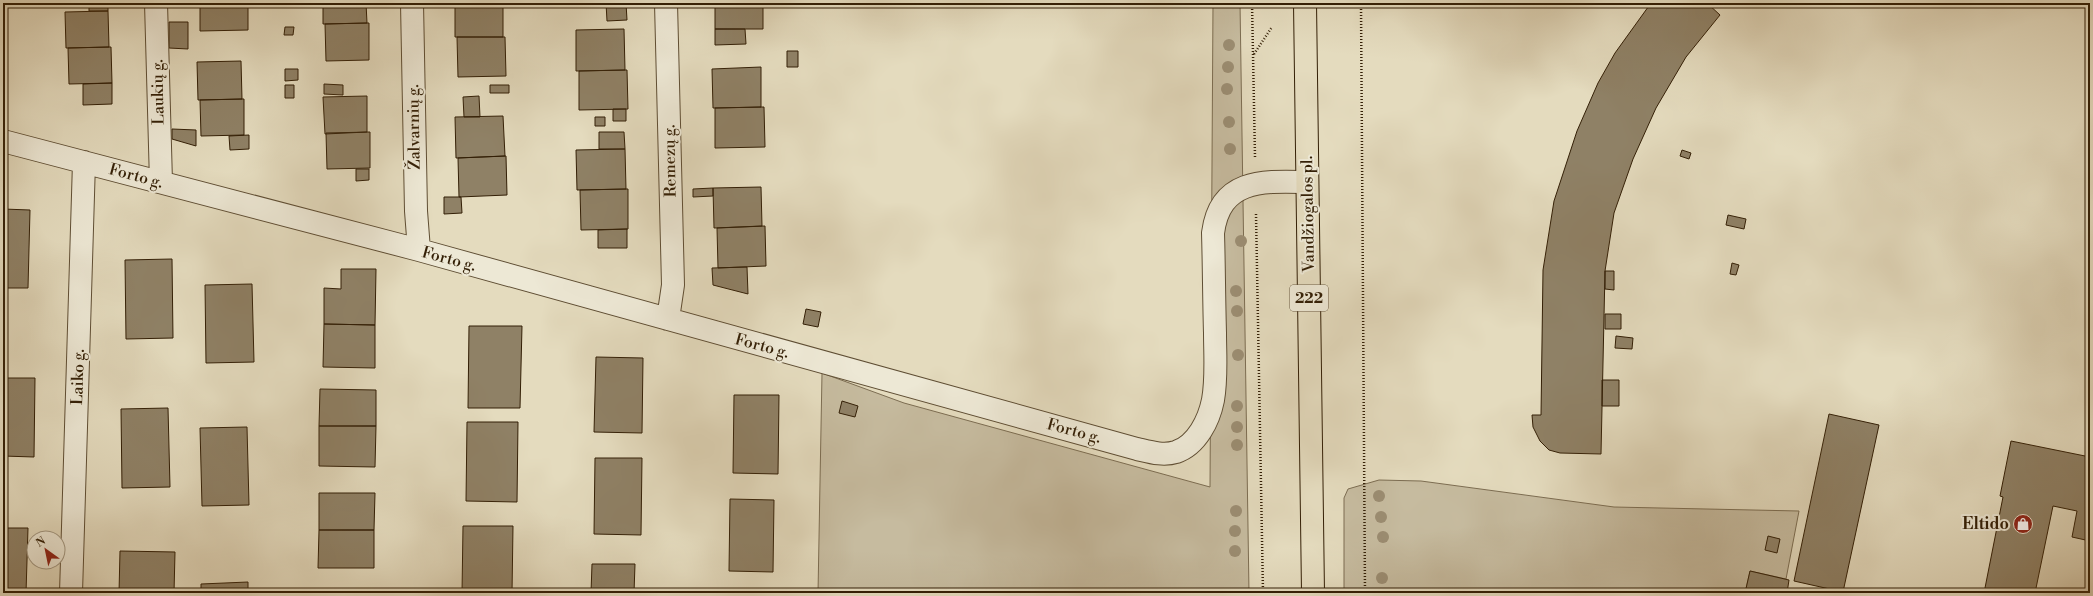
<svg xmlns="http://www.w3.org/2000/svg" width="2093" height="596" viewBox="0 0 2093 596" font-family="'Libre Bodoni',serif">
	<rect width="100%" height="100%" fill="#e4dbbe"/>
	<filter id="stains"><feTurbulence type="fractalNoise" baseFrequency=".005" numOctaves="4"/><feColorMatrix values="0 0 0 0 .2 0 0 0 0 .09 0 0 0 0 .02 0 0 0 .5 -.17"/></filter>
	<radialGradient id="worn" r=".72"><stop offset=".6" stop-color="#630" stop-opacity="0"/><stop offset="1" stop-color="#630" stop-opacity=".3"/></radialGradient>
	<!-- green -->
	<path fill="#c6bb9f" stroke="#7c6d52" d="M1213,3H1240L1249,593H818L822,373L904,403L1210,487Z
		M1379,480L1421,481L1614,507L1799,511L1786,579L1750,571L1745,593H1344V498L1348,489Z"/>
	<!-- building -->
	<path fill="#8f8166" stroke="#331f06" d="M89,3H108V11H89Z
		M200,3H248V30L200,31Z
		M323,3H366L367,23L323,24Z
		M455,3H503V37H455Z
		M606,3H626L627,20L607,21Z
		M715,3H763V29H715Z
		M1651,3H1707L1720,15L1686,57L1656,108L1633,159L1614,213L1605,271L1601,454L1560,453L1549,450L1540,441L1533,427L1532,415H1541L1543,270L1554,201L1577,131L1598,83L1615,53Z
		M108,11L109,47L66,48L65,12Z
		M169,22H188V49L169,48Z
		M369,23V60L326,61L325,24Z
		M285,27H294L293,35H284Z
		M624,29L625,70L576,71V30Z
		M715,29H745L746,44L715,45Z
		M457,37H505L506,76L458,77Z
		M111,47L112,83L69,84L68,48Z
		M787,51H798V67H787Z
		M241,61L242,99L198,100L197,62Z
		M761,67V107L713,108L712,69Z
		M285,69H298V80L285,81Z
		M627,70L628,109L579,110V71Z
		M112,83V104L83,105V84Z
		M324,84L343,85V95L324,94Z
		M285,85H294V98H285Z
		M490,85H509V93H490Z
		M367,96V132L325,134L323,97Z
		M479,96L480,117H464L463,97Z
		M244,99V135L201,136L200,100Z
		M764,107L765,147L715,148V108Z
		M613,109H626V121H613Z
		M503,116L505,156L456,158L455,117Z
		M595,117H605V126H595Z
		M172,129L196,130V146L172,139Z
		M370,132V168L327,169L326,133Z
		M599,132H624L625,149H599Z
		M249,135V149L230,150L229,136Z
		M625,149L626,189L577,190L576,150Z
		M1682,150L1691,153L1689,159L1680,156Z
		M506,156L507,195L459,197L458,158Z
		M356,169H369V180L356,181Z
		M761,187L762,226L714,228L713,188Z
		M713,188V196L693,197V189Z
		M628,189V229L581,230L580,190Z
		M444,197H461L462,213L444,214Z
		M3,209L30,210L28,288H3Z
		M1728,215L1746,219L1744,229L1726,225Z
		M765,226L766,266L718,268L717,228Z
		M627,229V248H598V230Z
		M172,259L173,338L126,339L125,260Z
		M1732,263L1739,265L1736,275L1730,274Z
		M747,267L748,294L713,285L712,268Z
		M341,269H376L375,325L324,324V288L341,289Z
		M1605,271H1614V290L1605,289Z
		M252,284L254,362L206,363L205,285Z
		M806,309L821,312L818,327L803,324Z
		M1605,314H1621V329H1605Z
		M324,324L375,325V368L323,367Z
		M469,326H522L520,408H468Z
		M1616,336L1633,338L1632,349L1615,348Z
		M596,357L643,358L642,433L594,432Z
		M3,378H35L34,457L3,456Z
		M1602,380H1619V406H1602Z
		M320,389L376,390V426H319Z
		M734,395H779L778,474L733,473Z
		M842,401L858,406L855,417L839,413Z
		M168,408L170,487L122,488L121,409Z
		M1829,414L1879,425L1843,592L1794,581Z
		M467,422H518L517,502L466,501Z
		M319,426H376L375,467L319,466Z
		M247,427L249,505L202,506L200,428Z
		M2011,441L2090,457V541L2072,537L2077,511L2053,506L2035,593H1984L2003,497L2000,496Z
		M595,458H642L641,535L594,534Z
		M319,493H375L374,530H319Z
		M730,499L774,500L773,572L729,571Z
		M463,526H513L512,593H462Z
		M3,528H28L26,593H3Z
		M319,530H374V568H318Z
		M1768,536L1780,539L1777,553L1765,550Z
		M120,551L175,552L174,593H119Z
		M592,564H635L634,593H591Z
		M1750,571L1789,580L1787,593H1745Z
		M248,582V593H201V584Z
		M314,591H372V593H314Z"/>
	<g fill="none" stroke-linecap="round" stroke-linejoin="round">
		<!-- street casing -->
		<g stroke="#5f4e34" stroke-width="24">
			<path id="street" d="M156,3L161,182
				M412,3L416,211L419,250
				M666,3L673,285L668,319
				M3,141L419,250L1137,449C1150,452 1163,456 1176,452C1197,445 1209,420 1213,400C1217,378 1215,355 1215,333C1214,299 1214,266 1213,233C1220,178 1264,181 1307,182
				M71,593L84,162"/>
		</g>
		<!-- primary casing -->
		<g stroke="#331f06" stroke-width="24">
			<path id="primary" d="M1305,3L1313,593"/>
		</g>
		<!-- path -->
		<path stroke="#331f06" stroke-width="2.5" stroke-dasharray="1 2" stroke-linecap="butt" d="M1252,3L1255,157
			M1361,3L1365,593
			M1254,54L1272,27
			M1256,214L1263,593"/>
		<!-- street -->
		<use href="#street" stroke="#ede8d5" stroke-width="22"/>
		<!-- primary -->
		<use href="#primary" stroke="#e4dbbe" stroke-width="22"/>
	</g>
	<!-- trees -->
	<g fill="#9b8d72">
		<circle cx="1229" cy="45" r="6"/>
		<circle cx="1228" cy="67" r="6"/>
		<circle cx="1227" cy="89" r="6"/>
		<circle cx="1229" cy="122" r="6"/>
		<circle cx="1230" cy="149" r="6"/>
		<circle cx="1241" cy="241" r="6"/>
		<circle cx="1236" cy="291" r="6"/>
		<circle cx="1237" cy="311" r="6"/>
		<circle cx="1238" cy="355" r="6"/>
		<circle cx="1237" cy="406" r="6"/>
		<circle cx="1237" cy="427" r="6"/>
		<circle cx="1237" cy="445" r="6"/>
		<circle cx="1379" cy="496" r="6"/>
		<circle cx="1236" cy="511" r="6"/>
		<circle cx="1381" cy="517" r="6"/>
		<circle cx="1235" cy="531" r="6"/>
		<circle cx="1383" cy="537" r="6"/>
		<circle cx="1235" cy="551" r="6"/>
		<circle cx="1382" cy="578" r="6"/>
	</g>
	<!-- icons -->
	<defs>
		<g id="shop-disc" transform="scale(1)"><circle r="9.5" fill="#8f2418" stroke="#ede8d5"/><path d="M-5-2.5h2.3a2.7 3.5 0 0 1 5.4 0H5L5.5 6h-11ZM-1.5-2.5h3a1.5 2.3 0 0 0-3 0Z" fill="#fff"/></g>
	</defs>
	<g fill-rule="evenodd">
		<use href="#shop-disc" x="2023" y="524"/>
	</g>
	<g text-anchor="middle" dominant-baseline="central" stroke-width="4" stroke-linejoin="round" paint-order="stroke">
		<!-- shield labels -->
		<rect fill="#ede8d5" stroke="#6b5b44" stroke-width="1" x="1290" y="285" width="38" height="26" rx="3"/>
		<g font-size="15" font-weight="bold" fill="#331f06">
			<text x="1309" y="298">222</text>
		</g>
		<!-- street labels -->
		<g font-size="16" fill="#331f06" stroke="#ede8d5">
			<text transform="translate(158 92) rotate(-91)">Laukių g.</text>
			<text transform="translate(414 127) rotate(-91)">Žalvarnių g.</text>
			<text transform="translate(670 161) rotate(-91)">Remezų g.</text>
			<text transform="translate(136 176) rotate(15)">Forto g.</text>
			<text transform="translate(1308 214) rotate(-91)">Vandžiogalos pl.</text>
			<text transform="translate(449 259) rotate(15)">Forto g.</text>
			<text transform="translate(762 346) rotate(15)">Forto g.</text>
			<text transform="translate(78 377) rotate(-88)">Laiko g.</text>
			<text transform="translate(1074 431) rotate(15)">Forto g.</text>
		</g>
		<!-- poi labels -->
		<g font-size="16" font-weight="bold" fill="#331f06" stroke="#ede8d5" text-anchor="end">
			<text x="2009" y="524">Eltido</text>
		</g>
	</g>
	<!-- margin -->
	<rect width="2093" height="596" fill="none" stroke="#e4dbbe" stroke-width="16"/>
	<rect x="4" y="4" width="2085" height="588" fill="none" stroke="#331f06" stroke-width="2"/>
	<rect x="8" y="8" width="2077" height="580" fill="none" stroke="#331f06"/>
	<!-- north arrow -->
	<g transform="translate(46 550) rotate(327)"><circle r="19" fill="#ede8d5" stroke="#a39882"/>
	<path d="M0-3L7 15L0 10L-7 15Z" fill="#8f2418"/>
	<text y="-6" font-size="11" font-weight="bold" text-anchor="middle" fill="#331f06">N</text>
	</g>
	<rect width="100%" height="100%" filter="url(#stains)"/>
	<rect width="100%" height="100%" fill="url(#worn)"/>
</svg>
